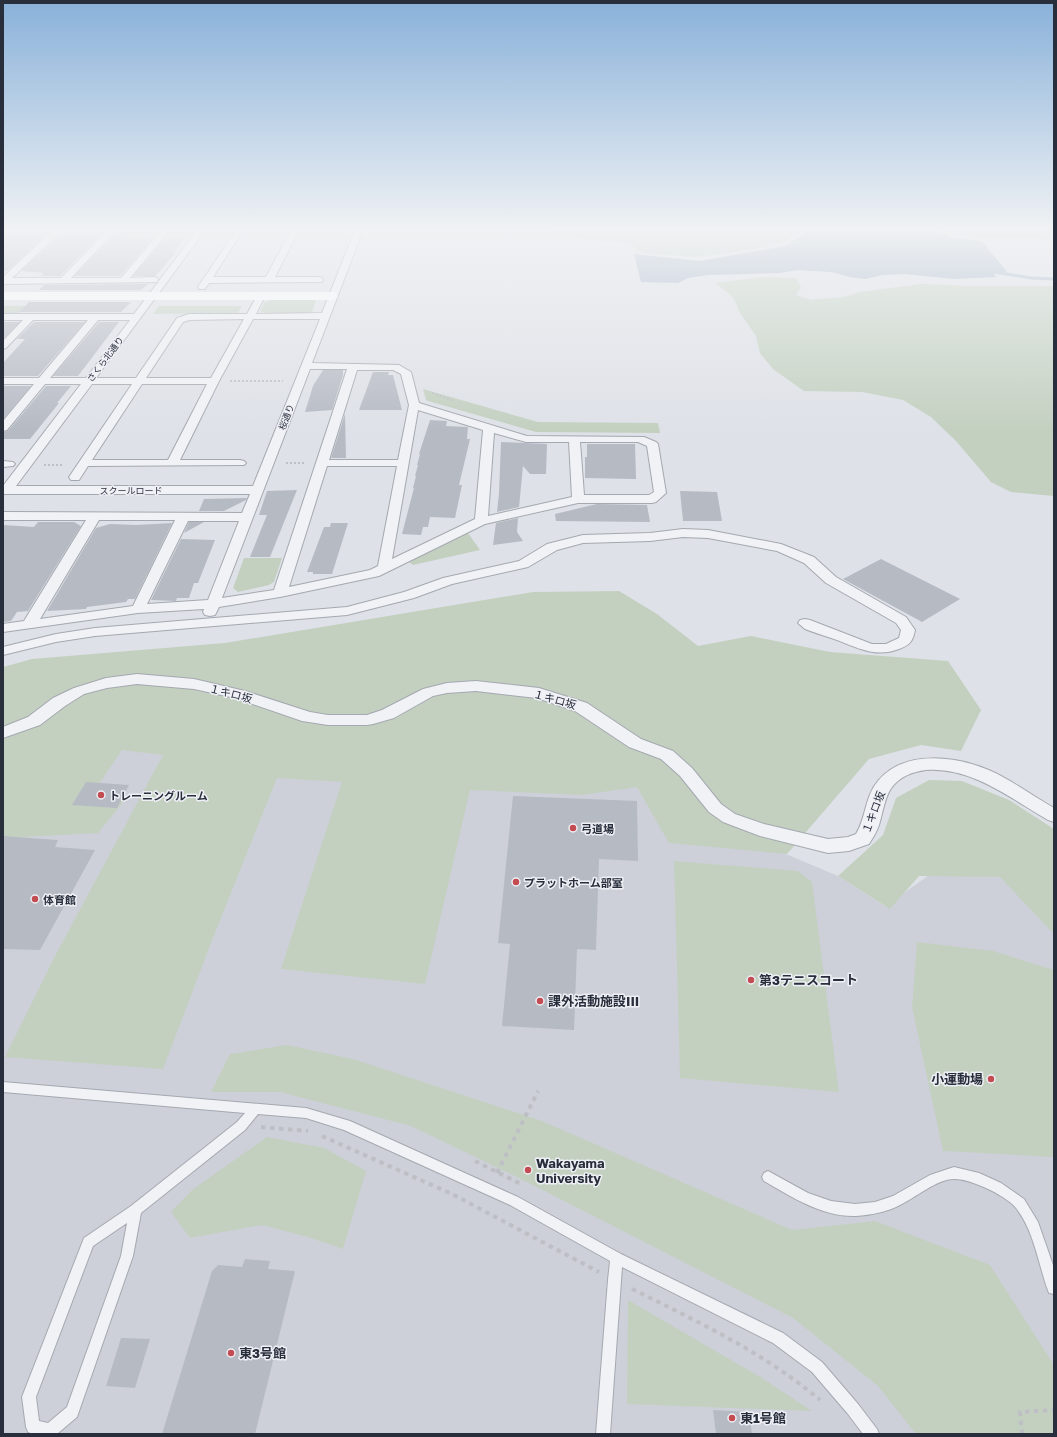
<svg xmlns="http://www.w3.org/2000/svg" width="1057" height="1437" viewBox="0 0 1057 1437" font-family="'Golos Text','Noto Sans JP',sans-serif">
	<rect width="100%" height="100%" fill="#dee1e7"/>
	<!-- built -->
	<path fill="#cdd0d8" d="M81,747L636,771L719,826L838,876L885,906L977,842L1054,851V1434H3V820Z"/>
	<!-- green -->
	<path fill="#c3d0c0" d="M549,230H806L782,242L766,247L722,254L693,257L642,253L635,247L623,242L593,241Z
		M939,230H1054V239C1015,238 977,241 939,230Z
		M763,277L796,278L801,287L796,295L811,300L844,297L860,292L921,284L974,286H1054V496L1011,492L991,482L956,441L931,417L903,400L862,392L804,391L773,369L760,353L756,336L740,313L733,297L715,283Z
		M273,299L314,300L316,301L312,312L308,313H266L260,311L265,302Z
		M3,306H26L18,313H3Z
		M159,306H242L238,313L153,314Z
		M423,389L538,422L658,423L660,433L536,432L428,401L426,400Z
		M468,533L480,550L413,565L409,562Z
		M244,558H282L274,582L269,585L238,592L233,588Z
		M619,591L657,614L698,646L751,636L830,652L948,661L981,710L961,751L921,745L869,759L787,854L669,843L637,787L582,795L470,790L425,984L281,969L342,782L277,778L211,943L163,1069L5,1057L55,956L163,755L122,750L93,793L124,801L98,833L3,838V667L32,659L225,643L533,592Z
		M929,780L962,781L1009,800L1054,829V934L1000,877L919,876L890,909L838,876L883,835L896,798Z
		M674,861L798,871L812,882L839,1092L680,1078Z
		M917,942L993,951L1054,970V1157L943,1151L912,1007Z
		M287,1045L353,1059L542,1121L792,1230L875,1221L990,1265L1054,1365V1434H916L878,1386L793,1318L525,1181L411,1126L280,1092H211L230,1054Z
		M267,1137L324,1148L366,1171L343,1249L308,1237L262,1225L190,1238L171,1212L192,1190Z
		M628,1300L762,1378L812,1411L627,1404Z"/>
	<!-- water -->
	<path fill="#9cacc4" d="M812,230H922L943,234L954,238L982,241L1007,272L994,274L996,277L954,279L905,274L882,275L866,279L850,277L831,272L797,270L780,273L708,275L688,278L678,283L641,282L634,254L700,261L785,246C794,241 802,234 812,230Z"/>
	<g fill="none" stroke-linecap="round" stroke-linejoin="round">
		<!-- stream -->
		<path stroke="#9cacc4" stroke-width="3" d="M994,272L1031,278L1054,279"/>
	</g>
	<!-- building -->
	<path fill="#b6bac3" d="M10,234H47L7,271H3V240Z
		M61,234H102L60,276H41L44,273L21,271Z
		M115,234H130L126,238H153L120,276H74Z
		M165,238H184L174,253H176L155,276H133Z
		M148,284L141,290H39L44,285Z
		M29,302H131L121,312H19Z
		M3,322H20L3,339Z
		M34,322H85L38,376H3V363L25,339H17Z
		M99,322H119L78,376H53Z
		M323,370H343V375L332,410L305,412L313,386Z
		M373,372H389L388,375H393L402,410H359Z
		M3,386H31L3,419Z
		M46,386H71L57,403H59L30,439H3V432L8,431Z
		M345,414L346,458H331Z
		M430,420L447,421L446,426L468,427L467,438V439H470L459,485H462L455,518L430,517L428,527H423L421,535L402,534L414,488H413L416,476H415L418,465H417L420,454H419Z
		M501,442L547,444L546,474H530L523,466L519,507L497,512L499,494Z
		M587,444H635L636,479L585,478V457H587Z
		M297,490L270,557H250L267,515H259L267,491Z
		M680,491L717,492L722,521H683Z
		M247,498L246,500L224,511H199L204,499Z
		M597,504L647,505L650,522L556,521L555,514Z
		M518,518L517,532L523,541L493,545L496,523Z
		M38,522H74L81,526L28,611L17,612L11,621L3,622V525L34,527Z
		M189,522H204L184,533Z
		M172,523L135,599H128L126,602L87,607L86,609L47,611L96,528L110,524L136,525Z
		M331,523H348L332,574H313V572H307L324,527H330Z
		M181,539L215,540L198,583H194L189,598H177L176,601L151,600Z
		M881,559L960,599L922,622L843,579Z
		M86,782L129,785L117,808L72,805Z
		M513,796L637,801L638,861L599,859L596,950L577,949L574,1030L502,1026L510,944L498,943Z
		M3,836L58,840L55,847L95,850L40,950L3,949Z
		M245,1259L270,1261L268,1269L295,1271L255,1434H162L212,1271L218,1265L242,1267Z
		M121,1338L150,1339L135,1388L106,1386Z
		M713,1410L749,1412L752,1434H716Z"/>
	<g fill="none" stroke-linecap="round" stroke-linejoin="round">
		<!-- lane casing -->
		<g stroke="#a4a8b0" stroke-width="2">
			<path id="lane" d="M3,1082L306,1108L350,1121L518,1197L621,1254L783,1333L822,1362L858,1404L877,1429L879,1434H863L848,1414L812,1372L773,1343L622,1267L610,1434H596L608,1280L610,1261L510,1205L344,1130L306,1118L258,1114L245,1130L141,1213L133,1256L77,1417L57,1434H33L28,1432L26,1427L22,1397L84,1238L131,1206L237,1122L245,1113L3,1092ZM127,1223L121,1256L67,1407L48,1423L39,1421L36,1397L93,1246Z
				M954,1167L979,1173L1001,1183L1024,1199L1038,1222L1054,1268V1294L1049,1293C1038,1265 1035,1232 1016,1208C1011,1201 995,1192 986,1188C977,1184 965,1179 954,1179C937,1179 915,1198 900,1205C887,1212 871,1215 856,1216C822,1217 792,1197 764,1181L762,1177L764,1173L768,1171L808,1193L831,1201L855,1204L875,1202L893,1196L930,1175Z"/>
		</g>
		<!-- street casing -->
		<g stroke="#a4a8b0" stroke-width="2">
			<path id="street" d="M3,230H299L275,277H319L322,278L323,280L322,282L209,283L205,289H199L198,287L235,232H204L96,378H136L177,318L189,314H247L258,294H264L265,296L256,314L322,313L355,230H363L312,363L399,365L411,372L419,403L527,436L644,437L656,442L658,444L666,493L656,502L652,503H578L485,524L379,576L280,597L219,607L215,615L210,616L205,615L203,612L204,609L138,613L3,632V624L24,621L86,520H3V512L242,513L250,494H3V486L81,384H45L7,430L3,431V421L34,384H3V378H39L88,320H33L6,348L3,349V341L23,320H3V314H134L196,232H168L130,278L154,277L157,278L158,280L157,282L3,284V277L51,232H3ZM60,232H106L61,278H12ZM114,232H160L121,278H71ZM242,232H290L266,277H213ZM244,319L211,378H146L183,322L190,320ZM253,319H320L253,486H16L92,384H132L69,477L71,480H79L88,466L244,465L246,463L244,461L240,460H180L219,381ZM98,320H130L86,378H50ZM310,369H347L274,590L222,598ZM357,370H393L401,374L409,405L398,460H329ZM142,384H207L168,460H92ZM418,410L483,430L475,519L392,559ZM494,433L526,442H569L572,497L488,516ZM580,442H638L647,446L654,492L649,495H584ZM327,466H397L378,566L370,570L289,587ZM99,520H175L133,606L40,619ZM188,521H239L208,600L147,604Z
				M3,461L13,462L15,464L13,466L3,467Z
				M683,529L708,530L781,544L814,557L836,577L906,617L915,630C913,641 910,645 899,649C876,658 858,648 837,640C826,636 815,633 805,629L798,623L800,620L805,619L810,620L872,644H886L899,638L901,630L896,623L826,583L804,563L777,551L708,538L683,537L650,541L583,543L557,550L528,567L452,584L414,598L347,615L95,636L56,642L3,655V647L56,634L95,628L347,607L404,592L443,578L519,561L547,544L583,535L650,533Z
				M137,674L194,679L245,691L310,712L328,715H367L382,710L423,689L447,683L476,681L539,688L587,703L641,739L673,751L692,768L721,804L735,814L764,824L828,839L848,837L856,834C866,818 865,796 878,781C904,749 957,756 991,771C1013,781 1033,796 1054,808V822L1048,820C1010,798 972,767 926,770C912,772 901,776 892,787C884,798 883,813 879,825C877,831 873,838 869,844L849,851L828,853L760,836L723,822L709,812L680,776L661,759L629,747L575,711L537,698L476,691L447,693L433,696L394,718L373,724L367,725H328L302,721L235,698L194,689L137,684L107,688L84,694L65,706L40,725L3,738V727L28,717L53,698L74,688L106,678Z"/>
		</g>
		<!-- path-far2 -->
		<path stroke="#bdbfc5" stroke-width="1.5" stroke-dasharray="1.5 1.5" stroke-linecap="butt" d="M308,230H343"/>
		<!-- path-far1 -->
		<path stroke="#bdbfc5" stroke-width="2" stroke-dasharray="2 2" stroke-linecap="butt" d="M230,381H283
			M432,393L452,400
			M286,463H305
			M44,465H63"/>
		<!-- path -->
		<path stroke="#bdbfc5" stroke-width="4" stroke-dasharray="4.5 4.5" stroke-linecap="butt" d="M261,1127L308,1131
			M322,1136L452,1194L599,1272
			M475,1161L523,1185
			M497,1173L538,1091
			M632,1289C698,1322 763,1352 820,1400
			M1022,1434L1020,1412L1054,1410"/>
		<!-- lane -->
		<use href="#lane" fill="#f1f2f5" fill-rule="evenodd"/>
		<!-- street -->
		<use href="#street" fill="#f1f2f5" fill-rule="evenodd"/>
		<!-- secondary -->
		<path fill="#fff" fill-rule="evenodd" d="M3,292H332L336,293L338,296L336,299L332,300H3Z"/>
	</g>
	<!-- sky -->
	<linearGradient id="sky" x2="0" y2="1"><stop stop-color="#89b1da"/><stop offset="0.53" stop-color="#f0f2f4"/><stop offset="1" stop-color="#f0f2f4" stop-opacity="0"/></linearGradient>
	<rect width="1057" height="431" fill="url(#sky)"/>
	<!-- markers -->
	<g fill="#c34c53" stroke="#eef0f5" stroke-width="1.5">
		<circle cx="101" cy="795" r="4"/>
		<circle cx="573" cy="828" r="4"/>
		<circle cx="516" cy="882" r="4"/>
		<circle cx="35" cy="899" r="4"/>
		<circle cx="751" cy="980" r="4"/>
		<circle cx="540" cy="1001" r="4"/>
		<circle cx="991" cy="1079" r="4"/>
		<circle cx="528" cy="1170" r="4"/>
		<circle cx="231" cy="1353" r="4"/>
		<circle cx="732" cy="1418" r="4"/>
	</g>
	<g text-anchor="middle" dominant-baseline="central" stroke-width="3" stroke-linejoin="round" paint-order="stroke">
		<!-- far-street labels -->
		<g font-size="9" fill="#292e3c" stroke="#eef0f5">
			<text transform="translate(105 359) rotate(-53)">さくら北通り</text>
			<text transform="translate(286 417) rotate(-69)">桜通り</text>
			<text x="131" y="490">スクールロード</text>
		</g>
		<!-- street labels -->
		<g font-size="11" fill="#292e3c" stroke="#eef0f5">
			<text transform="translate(231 693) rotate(15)">１キロ坂</text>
			<text transform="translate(555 699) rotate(16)">１キロ坂</text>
			<text transform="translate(873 812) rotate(-69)">１キロ坂</text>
		</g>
		<!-- poi labels -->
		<g font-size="11" font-weight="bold" fill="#292e3c" stroke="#eef0f5" text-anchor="start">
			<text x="109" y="795">トレーニングルーム</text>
			<text x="581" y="828">弓道場</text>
			<text x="524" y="882">プラットホーム部室</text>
			<text x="43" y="899">体育館</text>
		</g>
		<!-- near-poi labels -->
		<g font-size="13" font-weight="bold" fill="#292e3c" stroke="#eef0f5" text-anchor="start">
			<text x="759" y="980">第3テニスコート</text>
			<text x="548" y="1001">課外活動施設III</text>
			<text x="983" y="1079" text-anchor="end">小運動場</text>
			<text x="536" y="1163">Wakayama<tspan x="536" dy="15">University</tspan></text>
			<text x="239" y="1353">東3号館</text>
			<text x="740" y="1418">東1号館</text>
		</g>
	</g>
	<!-- border -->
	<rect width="1057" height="1437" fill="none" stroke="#292e3c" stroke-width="8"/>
</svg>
